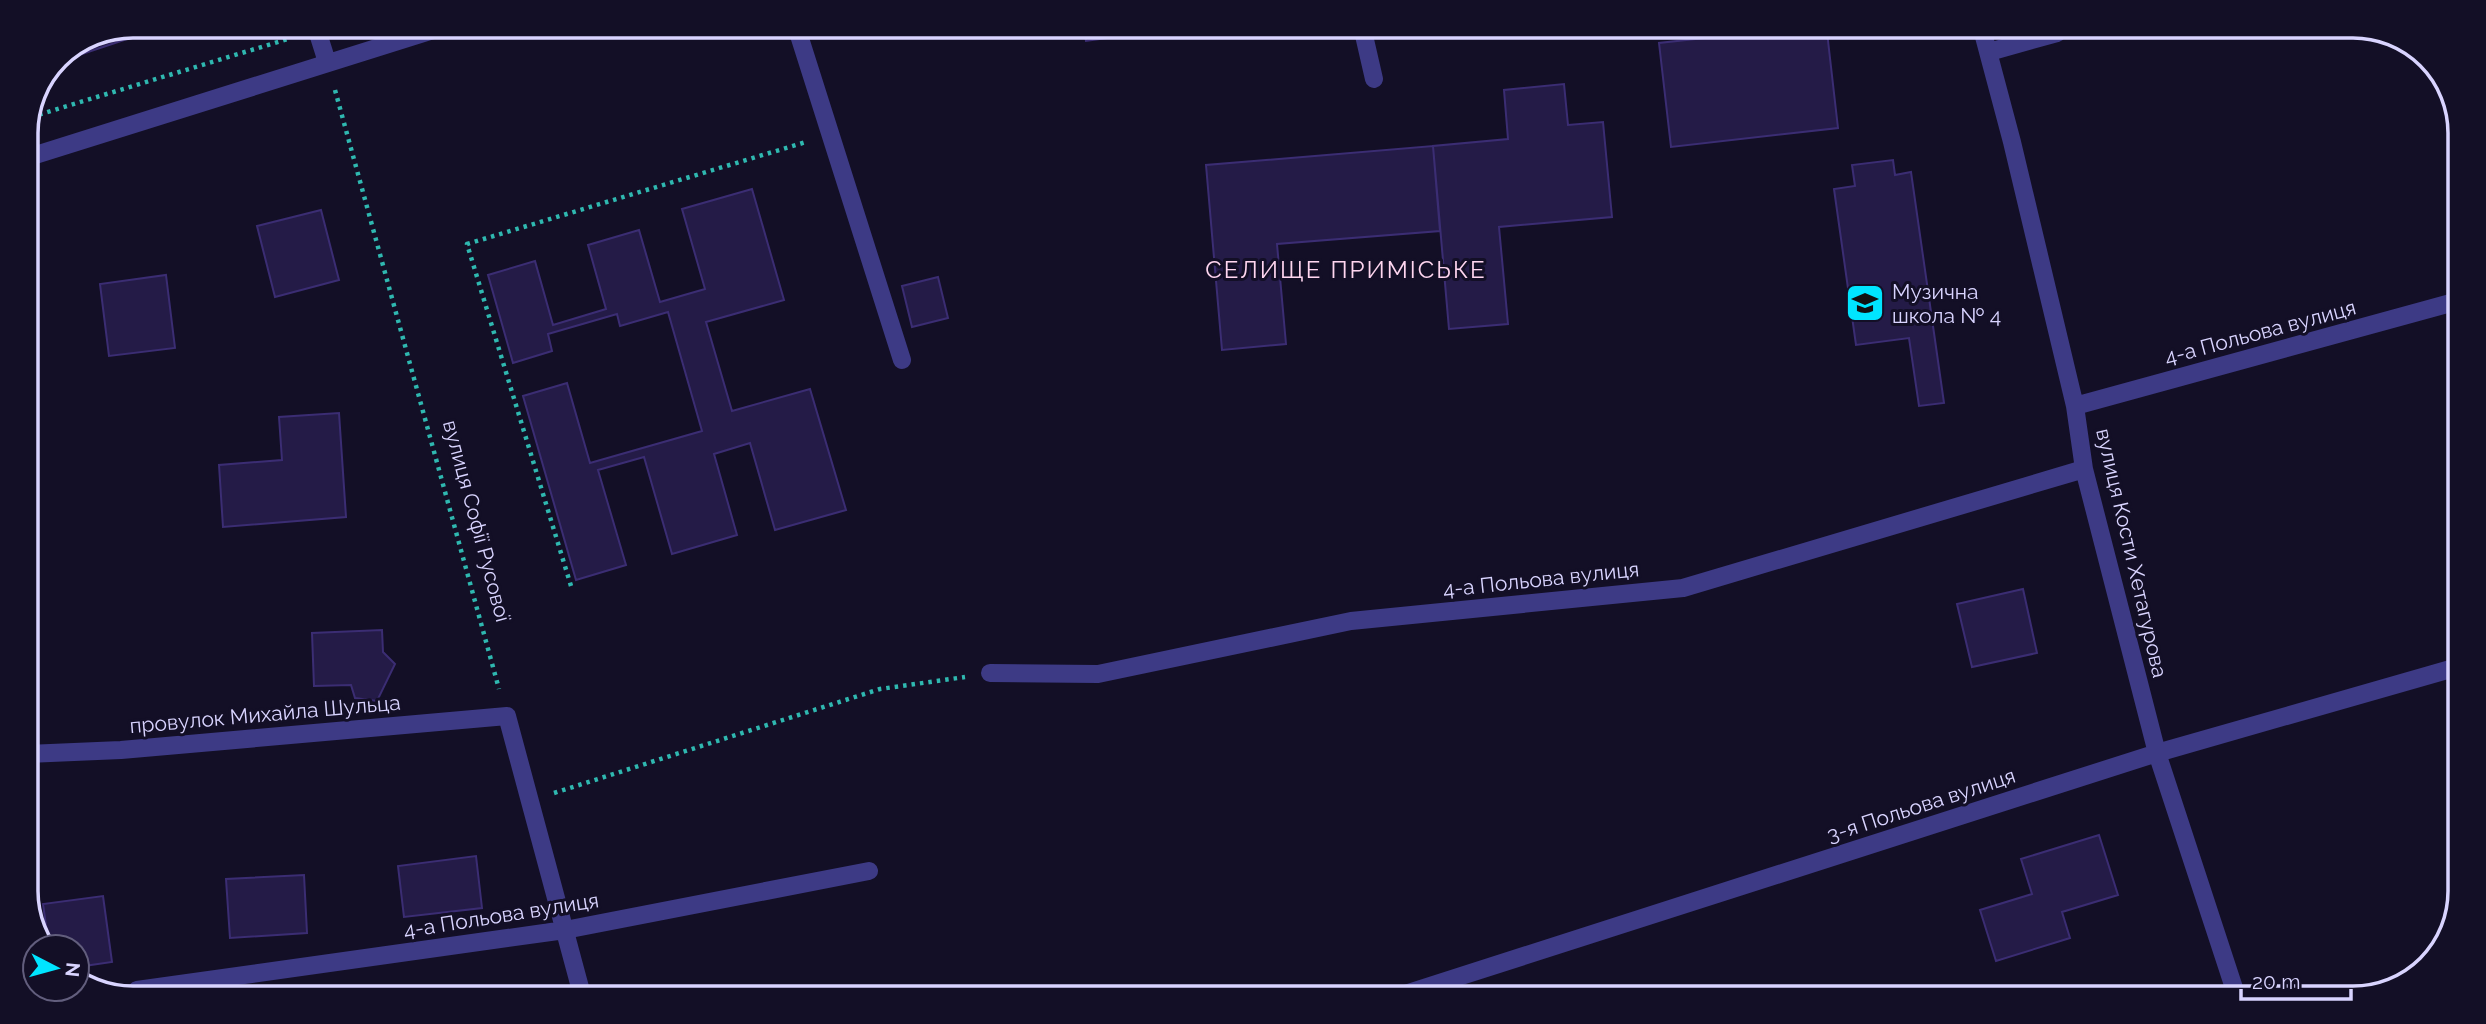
<svg xmlns="http://www.w3.org/2000/svg" width="2486" height="1024" viewBox="0 0 2486 1024" font-family="Raleway,sans-serif">
	<rect width="100%" height="100%" fill="#130f26"/>
	<!-- building -->
	<path fill="#241b47" stroke="#3b2d73" stroke-width="2" d="M133,26H166L55,63L58,57Z
		M1084,30H1166L1086,41Z
		M1760,32H1827L1838,128L1671,147L1659,43Z
		M1564,84L1568,125L1603,122L1612,217L1499,227L1508,324L1449,329L1433,146L1508,139L1504,90Z
		M1433,146L1440,231L1277,244L1286,344L1222,350L1206,165Z
		M1893,160L1895,175L1911,172L1944,403L1919,406L1909,338L1856,345L1834,189L1855,186L1852,165Z
		M752,189L784,300L706,322L732,411L810,389L846,510L775,530L750,443L714,454L737,535L672,554L644,457L598,470L626,565L576,580L523,396L567,383L590,463L702,431L668,312L620,326L617,314L548,334L552,351L513,363L488,275L535,261L553,325L606,309L588,245L639,230L660,302L705,289L682,209Z
		M321,210L339,280L275,297L257,226Z
		M166,275L175,348L109,356L100,284Z
		M938,277L948,318L912,327L902,286Z
		M339,413L346,517L223,527L219,465L282,460L279,417Z
		M2023,589L2037,653L1972,667L1957,604Z
		M382,630L383,652L395,664L377,701L355,698L351,685L314,686L312,633Z
		M2099,835L2118,895L2062,912L2070,938L1996,961L1980,910L2032,894L2021,859Z
		M476,856L482,908L404,917L398,866Z
		M304,875L307,933L230,938L226,879Z
		M103,896L112,962L77,967V947H49L43,904Z"/>
	<g fill="none" stroke-linecap="round" stroke-linejoin="round">
		<!-- path -->
		<path stroke="#2fb8b0" stroke-width="4.5" stroke-dasharray="3.5 5" stroke-linecap="butt" d="M335,90L499,689
			M31,117L291,38
			M571,586L467,244L806,142
			M554,793L880,689L965,677"/>
		<!-- minor -->
		<path stroke="#3d3a85" stroke-width="18" d="M316,27L327,62
			M797,29L902,360
			M1363,31L1374,79
			M1983,33L2012,142L2075,406L2084,469L2157,753L2237,997
			M1989,52L2057,33
			M26,158L443,27
			M2075,406L2458,301
			M990,673L1098,674L1351,621L1683,588L2084,469
			M27,754L121,750L507,716L581,991
			M137,990L565,930L869,871
			M1405,994L2157,753L2454,668"/>
	</g>
	<!-- icons -->
	<defs>
		<g id="school-square" transform="scale(2.0125)"><rect x="-9" y="-9" width="18" height="18" rx="4" fill="#00e5ff" stroke="#130f26"/><path d="M0-5L7-2L0 1L-7-2ZM-4 1L0 2.5L4 1V4Q0 6-4 4Z" fill="#111"/></g>
	</defs>
	<g fill-rule="evenodd">
		<use href="#school-square" x="1865" y="303"/>
	</g>
	<g text-anchor="middle" dominant-baseline="central" stroke-width="6" stroke-linejoin="round" paint-order="stroke">
		<!-- poi labels -->
		<g font-size="21" fill="#d9d4ff" stroke="#130f26" text-anchor="start">
			<text x="1892" y="291">Музична<tspan x="1892" dy="24">школа № 4</tspan></text>
		</g>
		<!-- street labels -->
		<g font-size="21" fill="#d9d4ff" stroke="#130f26">
			<text transform="translate(2260 332) rotate(-15)">4-а Польова вулиця</text>
			<text transform="translate(477 521) rotate(75)">вулиця Софії Русової</text>
			<text transform="translate(2132 553) rotate(77)">вулиця Кости Хетагурова</text>
			<text transform="translate(1541 579) rotate(-6)">4-а Польова вулиця</text>
			<text transform="translate(265 714) rotate(-5)">провулок Михайла Шульца</text>
			<text transform="translate(1921 805) rotate(-18)">3-я Польова вулиця</text>
			<text transform="translate(501 915) rotate(-9)">4-а Польова вулиця</text>
		</g>
		<!-- quarter labels -->
		<g font-size="24" letter-spacing="2" fill="#ffd6f0" stroke="#130f26">
			<text x="1346" y="269">СЕЛИЩЕ ПРИМІСЬКЕ</text>
		</g>
	</g>
	<!-- crop -->
	<path d="M0 0H2486V1024H0ZM133 38H2353A95 95 0 0 1 2448 133V891A95 95 0 0 1 2353 986H133A95 95 0 0 1 38 891V133A95 95 0 0 1 133 38Z" fill="#130f26" fill-rule="evenodd"/>
	<path fill="none" stroke="#d9d4ff" stroke-width="3.5" d="M133 38H2353A95 95 0 0 1 2448 133V891A95 95 0 0 1 2353 986H133A95 95 0 0 1 38 891V133A95 95 0 0 1 133 38Z"/>
	<!-- north arrow -->
	<g transform="translate(56 968) rotate(96)"><circle r="33" fill="#130f26" stroke="#625e7d" stroke-width="2"/>
	<path d="M0-5L12 26L0 18L-12 26Z" fill="#00e5ff"/>
	<text y="-10" font-size="19" font-weight="bold" text-anchor="middle" fill="#d9d4ff">N</text>
	</g>
	<!-- scale -->
	<path d="M2241 989v10h110v-10" fill="none" stroke="#d9d4ff" stroke-width="3.5"/>
	<text x="2252" y="989" font-size="21" fill="#d9d4ff" stroke="#130f26" stroke-width="5" paint-order="stroke">20 m</text>
</svg>
